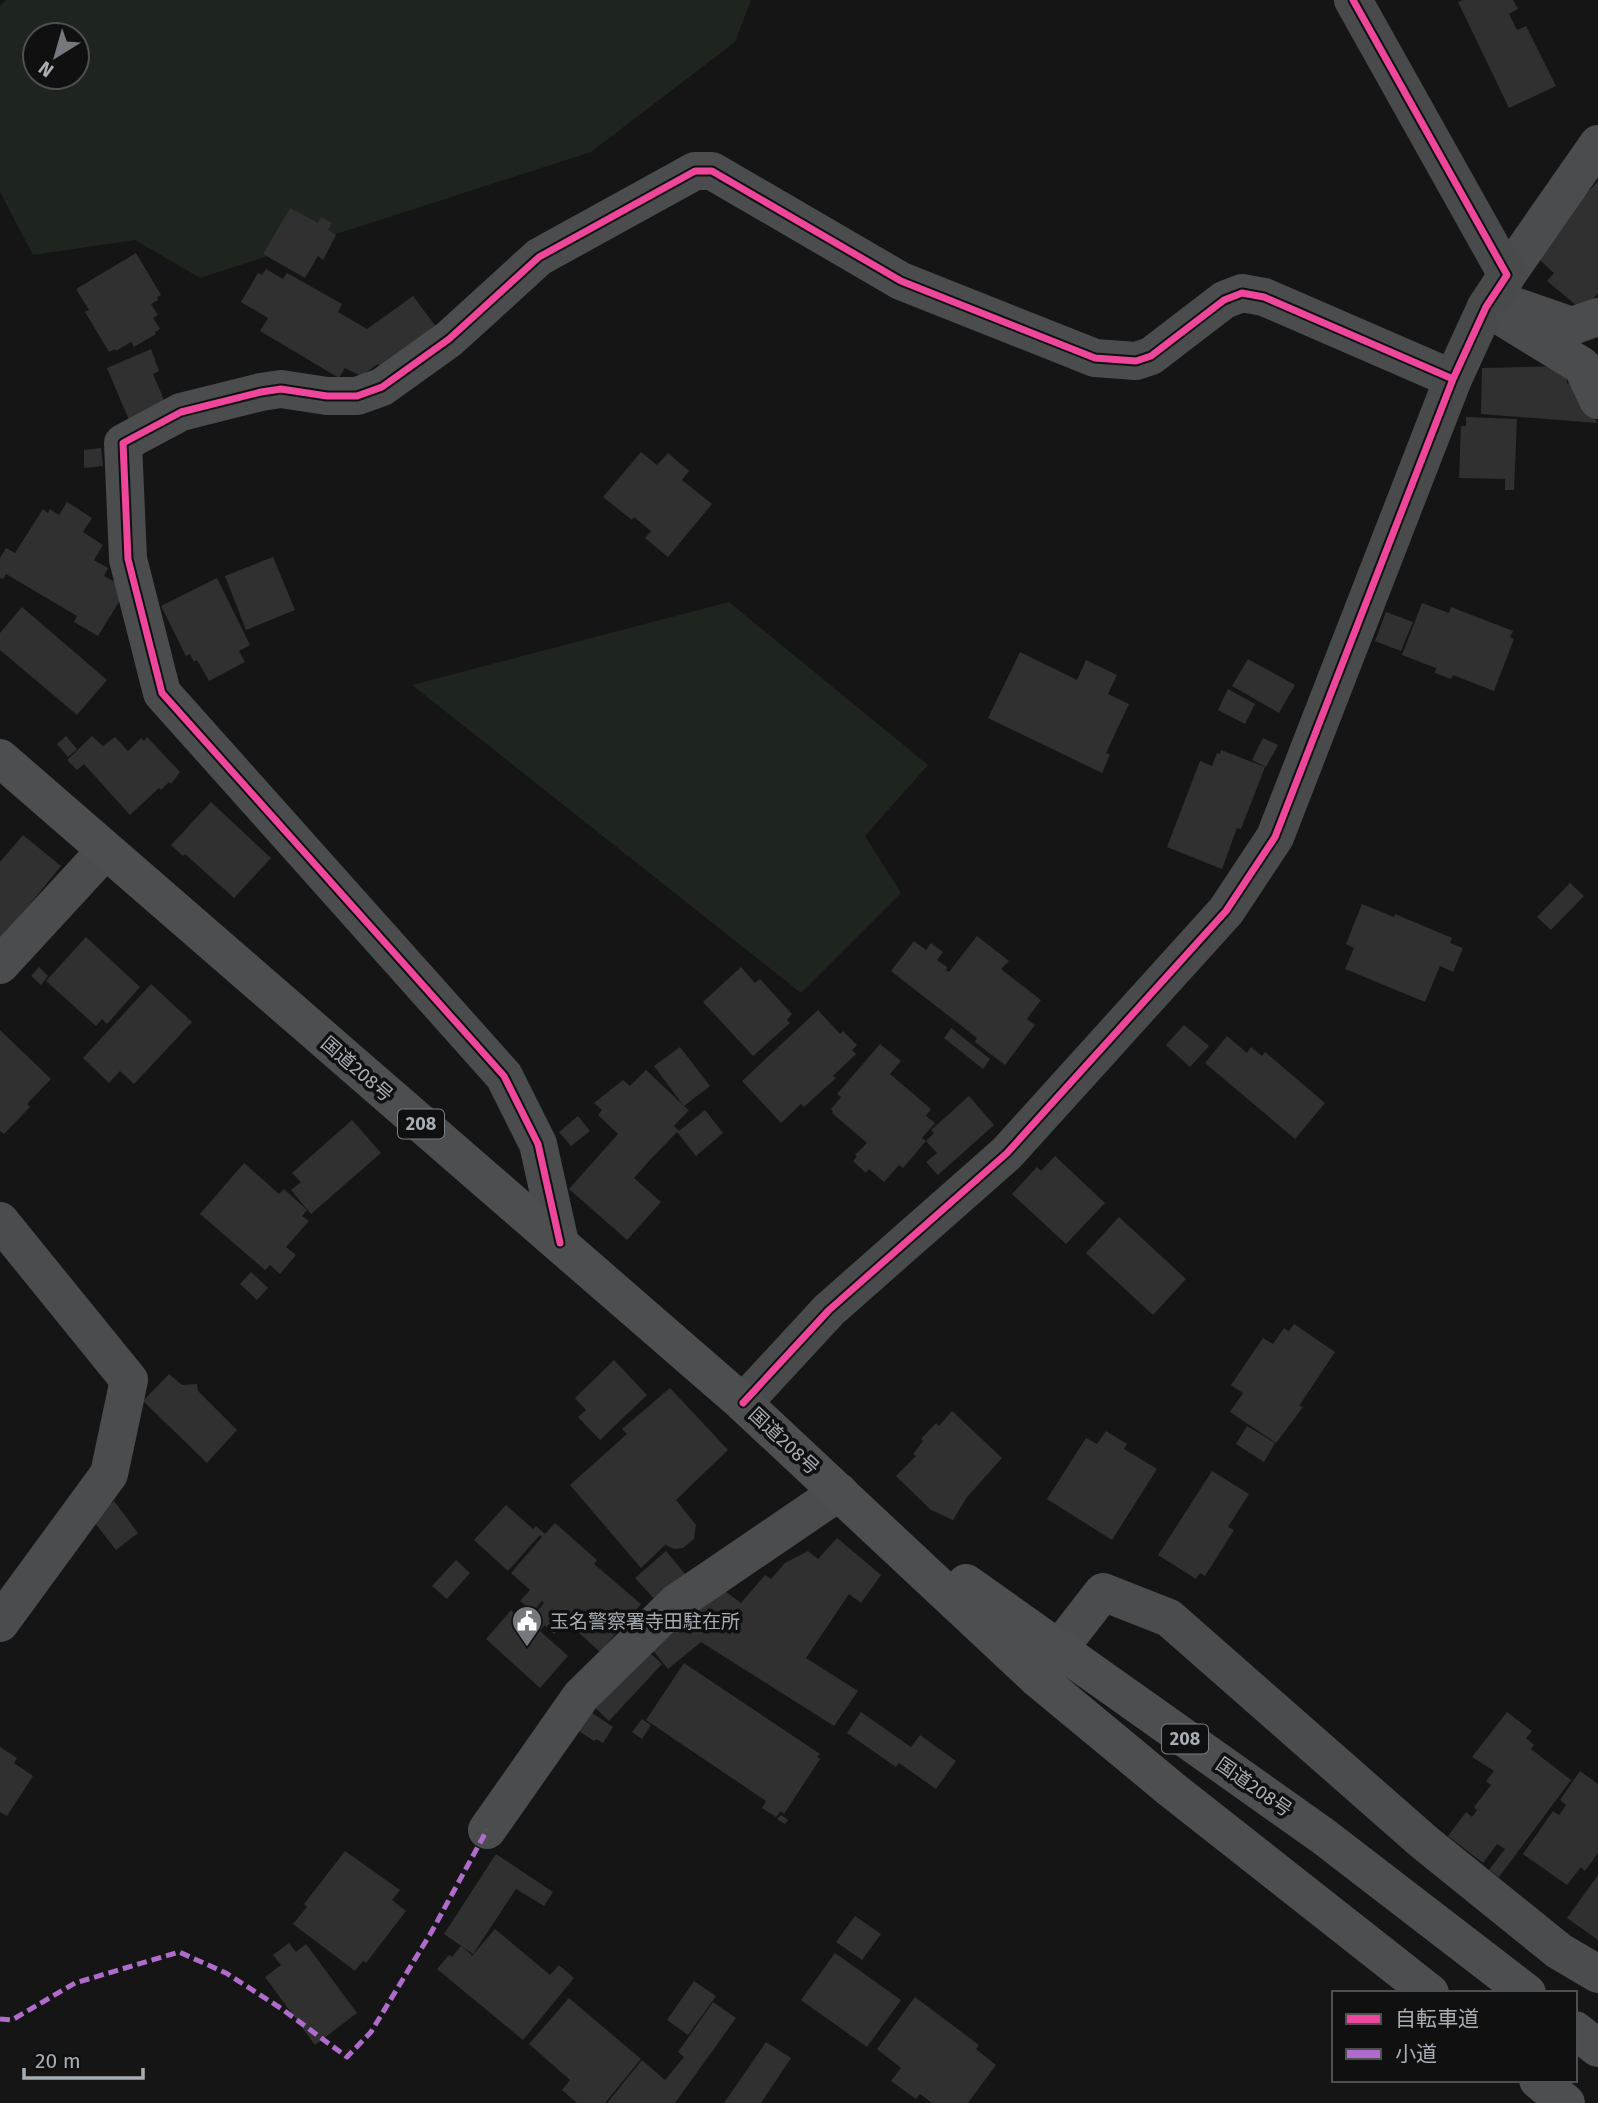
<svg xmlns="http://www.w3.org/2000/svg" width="1598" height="2103" viewBox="0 0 1598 2103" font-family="'Fira Sans','Noto Sans JP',sans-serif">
	<rect width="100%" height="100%" fill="#151516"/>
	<!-- green -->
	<path fill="#1e241e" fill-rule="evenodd" d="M6,0H751L735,42L591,152L200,278L135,240L33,255L0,192V6ZM35,35H77V77H35Z
		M729,602L928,765L865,836L901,893L801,993L412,685Z"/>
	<!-- building -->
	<path fill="#303031" d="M1463,0H1513L1518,9L1509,14L1517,30L1526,26L1556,86L1509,108L1458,2Z
		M1598,181V293L1592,300L1577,306L1547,281L1554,273L1532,253Z
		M290,208L318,223L321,217L332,223L328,230L336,235L323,260L318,256L305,278L263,254Z
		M136,253L161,295L157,297L158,300L151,304L158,315L153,318L160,329L155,332L156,334L134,347L131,342L116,351L115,349L109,352L85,312L89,310L76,289Z
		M266,269L283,279L287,273L342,304L338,312L367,329L413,296L437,328L382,369L378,364L361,376L345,368L339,378L260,331L268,318L241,302L258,273L262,275Z
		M151,349L159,371L153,374L165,402L129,420L107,368Z
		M1566,366L1567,383L1575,384L1597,423L1481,414L1482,368Z
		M1466,417L1517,419L1514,490H1505V479L1459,478L1461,426H1466Z
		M101,448L103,466L84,468V450Z
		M641,452L657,465L668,453L689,471L682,480L712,504L668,557L645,538L651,531L634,517L632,520L603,497Z
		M67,502L92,518L83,532L103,545L94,560L108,568L104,576L120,585L122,597L98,636L74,622L77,616L6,574L3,579L0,578V558L6,548L15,553L43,509L48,513L50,509L59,515Z
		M273,557L295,610L246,630L225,576Z
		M217,578L250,645L239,651L245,662L209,681L197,660L194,662L190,654L186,656L161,606Z
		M1422,603L1449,613L1451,607L1513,631L1510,637L1514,639L1494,691L1453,675L1451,679L1435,673L1436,668L1402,655Z
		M22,607L107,680L77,715L0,650V633Z
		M1386,612L1413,622L1401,651L1375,641Z
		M1020,652L1077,680L1086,660L1117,675L1108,694L1129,704L1106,753L1110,755L1102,773L988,718Z
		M1248,659L1295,685L1279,713L1232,686Z
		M1228,689L1255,704L1245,724L1218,710Z
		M66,736L77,749L68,757L57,744Z
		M92,736L103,746L115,737L128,751L141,738L144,741L147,737L180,772L171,784L169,782L161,790L159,788L130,815L84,764L77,770L67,760Z
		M1263,738L1278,745L1266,767L1252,760Z
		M1221,750L1265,767L1241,829L1237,828L1222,869L1167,847L1200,761L1212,766L1217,753L1220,754Z
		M211,802L271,858L234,898L185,854L183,856L171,845Z
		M23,835L61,866L0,941V862Z
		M1570,883L1584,896L1551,930L1537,917Z
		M1362,904L1394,917L1395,914L1452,938L1450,943L1463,948L1453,972L1440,966L1425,1002L1345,969L1354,948L1346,944Z
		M977,936L1009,961L1001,969L1041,1000L1027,1019L1035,1025L1005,1065L975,1042L977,1038L891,971L914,941L926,950L931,943L943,952L937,960L947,967L946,970L949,972Z
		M86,937L140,987L107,1024L102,1019L96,1026L46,981Z
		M39,967L48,976L41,985L31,976Z
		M741,967L755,983L760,979L792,1014L787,1020L790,1023L753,1056L703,1002Z
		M151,984L192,1022L134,1084L120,1071L109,1083L83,1058Z
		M818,1010L840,1034L843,1031L857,1045L852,1050L856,1054L833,1076L836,1078L804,1107L801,1104L781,1123L742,1081Z
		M1184,1025L1209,1046L1190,1067L1166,1045Z
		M951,1028L990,1059L983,1069L944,1038Z
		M0,1030L51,1079L27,1104L30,1107L4,1134L0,1131Z
		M1227,1036L1247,1053L1251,1047L1262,1056L1265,1052L1325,1103L1295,1139L1205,1063Z
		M880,1044L901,1061L890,1074L931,1109L926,1116L935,1123L922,1138L926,1141L934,1133L931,1130L969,1096L994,1125L938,1175L926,1162L937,1153L926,1141L903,1168L899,1165L884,1182L869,1169L866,1173L853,1161L857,1156L855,1155L867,1143L832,1113L833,1111L831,1109L841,1097L837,1094Z
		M680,1047L710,1086L684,1106L689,1110L674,1126L679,1131L705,1110L723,1133L696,1156L677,1132L649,1161L634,1178L661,1202L627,1240L569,1189L618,1134L598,1115L602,1110L594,1103L623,1080L630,1086L646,1070L683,1105L654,1066Z
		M578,1116L590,1131L571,1146L559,1132Z
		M352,1120L381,1153L311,1214L291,1190L301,1182L292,1173Z
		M1055,1156L1105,1203L1066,1244L1012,1194L1037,1167L1041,1171Z
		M244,1163L279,1194L284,1189L307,1210L302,1216L309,1221L286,1247L296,1255L280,1274L270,1265L265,1270L200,1214Z
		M1119,1217L1186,1279L1153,1315L1086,1253Z
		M251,1272L268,1288L257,1300L240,1284Z
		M1294,1324L1335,1352L1299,1406L1303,1407L1276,1443L1230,1412L1243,1393L1231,1385L1263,1338L1273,1344L1284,1328L1289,1331Z
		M614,1360L647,1395L600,1440L578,1417L586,1410L575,1398Z
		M169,1374L182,1385L197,1384L198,1391L237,1430L207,1463L143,1401Z
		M670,1388L728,1450L676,1500L696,1525L694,1539L683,1548L674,1549L665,1545L641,1568L570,1485L627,1434L622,1429Z
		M952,1411L1002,1458L967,1497L953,1520L931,1510L896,1476L916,1456L913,1454L923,1441L921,1439L936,1423L939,1426Z
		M1247,1426L1275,1443L1264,1462L1236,1444Z
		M1106,1431L1127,1444L1124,1449L1157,1469L1112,1540L1047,1499L1086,1438L1097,1444Z
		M1212,1471L1249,1494L1228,1527L1234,1530L1205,1576L1200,1573L1196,1579L1158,1555Z
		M114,1501L138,1533L116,1550L91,1518Z
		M506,1505L533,1529L536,1526L545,1534L555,1523L597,1560L594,1564L641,1604L600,1652L549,1606L564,1622L554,1634L545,1625L540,1631L568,1656L540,1688L486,1639L511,1610L515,1614L522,1606L533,1616L544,1603L542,1601L533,1612L520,1601L530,1590L511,1573L542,1537L540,1535L508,1571L474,1540Z
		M837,1538L881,1575L861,1603L849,1594L806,1658L858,1691L834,1726L701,1642L668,1669L647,1643L725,1591L741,1603L765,1575L771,1579L785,1563L808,1551L818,1559Z
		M666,1551L686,1575L656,1601L635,1578Z
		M456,1560L470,1573L447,1599L432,1586Z
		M650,1653L662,1664L609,1721L591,1704Z
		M684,1663L820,1754L817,1757L820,1759L784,1814L781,1811L776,1817L762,1808L766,1801L646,1720Z
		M588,1710L613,1727L603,1743L596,1739L594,1741L576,1729Z
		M861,1712L911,1747L920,1735L956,1761L936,1789L899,1763L896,1767L847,1733Z
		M1507,1712L1532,1731L1526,1738L1534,1745L1531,1749L1571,1780L1499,1877L1489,1870L1505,1849L1497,1844L1483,1863L1448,1836L1466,1812L1472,1817L1477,1810L1474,1807L1491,1785L1486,1781L1494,1771L1472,1757Z
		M642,1719L651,1725L642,1739L632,1732Z
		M0,1747L17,1758L14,1763L33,1776L7,1816L0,1812Z
		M1580,1771L1598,1784V1853L1585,1871L1581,1867L1567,1885L1523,1854L1553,1811L1559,1815L1566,1805L1560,1800Z
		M781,1815L788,1820L785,1824L777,1819Z
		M345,1851L400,1890L392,1900L406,1911L366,1963L363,1961L355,1971L293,1924L307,1907L304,1904Z
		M496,1854L553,1892L544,1906L516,1889L473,1954L444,1934Z
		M1598,1875V1940L1567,1918Z
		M855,1916L881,1934L862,1960L836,1942Z
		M495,1929L550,1975L559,1965L574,1978L523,2040L437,1969L449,1955L452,1957L461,1946L472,1955L471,1957Z
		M289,1943L296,1952L306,1944L357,2013L315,2045L265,1977L281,1965L273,1955Z
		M835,1953L901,2000L867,2047L801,2000Z
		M694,1981L716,1996L688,2035L667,2020Z
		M915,1997L979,2045L976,2049L996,2065L968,2103H932L920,2094L916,2099L891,2081L901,2068L877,2049Z
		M569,1998L641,2059L605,2103H577L562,2090L570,2080L529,2044Z
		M713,2002L736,2018L675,2103H607L642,2060L665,2080L684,2057L678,2052Z
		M766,2042L791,2058L761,2103H724Z"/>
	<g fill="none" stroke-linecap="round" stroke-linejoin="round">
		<!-- street -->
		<path stroke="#4a4c4e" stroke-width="38" d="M1502,282L1598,144
			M1514,306L1572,326L1598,317
			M1486,307L1582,366L1598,400
			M0,965L105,851
			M0,1221L129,1380L109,1474L0,1623
			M560,1243L538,1144L504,1076L162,693L128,559L123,443L181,412L261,392L281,389L327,396H357L382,387L449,339L539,257L695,171H712L901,281L1095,358L1136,361L1151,356L1224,300L1242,293L1264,297L1453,379
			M1058,1650L1103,1592L1169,1618L1424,1842L1559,1951L1598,1974
			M487,1830L581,1696L676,1603L839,1492"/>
		<!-- secondary -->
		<path stroke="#494a4c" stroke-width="38" d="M743,1403L829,1310L1007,1153L1226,911L1275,837L1453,379L1486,307L1507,275L1353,0"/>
		<!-- highway -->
		<path stroke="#4c4e4f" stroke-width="38" d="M0,758L743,1403L1037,1678L1171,1789L1430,1993
			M966,1583L1323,1836L1527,1993
			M1575,2030L1598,2048
			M1538,2080L1566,2103"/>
		<!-- quiet -->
		<path stroke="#b06ccc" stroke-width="5" stroke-dasharray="10 5" stroke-linecap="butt" d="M0,2019L12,2020L75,1983L179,1952L226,1973L282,2009L347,2057L371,2032L432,1931L487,1830"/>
		<!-- cycleway casing -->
		<g stroke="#101011" stroke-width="11">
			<path id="cycleway" d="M560,1243L538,1144L504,1076L162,693L128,559L123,443L181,412L261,392L281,389L327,396H357L382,387L449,339L539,257L695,171H712L901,281L1095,358L1136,361L1151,356L1224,300L1242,293L1264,297L1453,379
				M743,1403L829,1310L1007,1153L1226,911L1275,837L1453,379L1486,307L1507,275L1353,0"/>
		</g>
		<!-- cycleway -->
		<use href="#cycleway" stroke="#ed469a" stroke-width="7"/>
	</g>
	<!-- icons -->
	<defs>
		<g id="civic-pin" transform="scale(1.575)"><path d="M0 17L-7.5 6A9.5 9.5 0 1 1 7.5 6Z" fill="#75787d" stroke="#101011"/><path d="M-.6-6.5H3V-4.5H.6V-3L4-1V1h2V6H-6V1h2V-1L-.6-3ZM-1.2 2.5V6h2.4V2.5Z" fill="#fff"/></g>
	</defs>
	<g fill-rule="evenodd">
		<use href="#civic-pin" x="527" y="1621"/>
	</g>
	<g text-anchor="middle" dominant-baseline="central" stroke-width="7" stroke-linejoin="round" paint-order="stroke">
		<!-- shield labels -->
		<g fill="#101011" stroke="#7a7f84" stroke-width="2">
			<rect x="398" y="1109.5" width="46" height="29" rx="5"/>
			<rect x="1162" y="1724.5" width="46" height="29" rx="5"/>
		</g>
		<g font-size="18" font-weight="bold" fill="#a8aeb5">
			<text x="421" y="1124">208</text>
			<text x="1185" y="1739">208</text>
		</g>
		<!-- street labels -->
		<g font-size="19" fill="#a8aeb5" stroke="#101011">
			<text transform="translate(357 1069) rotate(41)">国道208号</text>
			<text transform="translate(784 1441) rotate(43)">国道208号</text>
			<text transform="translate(1254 1787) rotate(35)">国道208号</text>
		</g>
		<!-- poi labels -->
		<g font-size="19" fill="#a8aeb5" stroke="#101011" text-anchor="start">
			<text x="550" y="1621">玉名警察署寺田駐在所</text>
		</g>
	</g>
	<!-- legend -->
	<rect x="1332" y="1991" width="245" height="91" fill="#101011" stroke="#4d4f53" stroke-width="2"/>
	<rect x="1346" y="2014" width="35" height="10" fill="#ed469a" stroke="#4d4f53" stroke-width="2"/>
	<text x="1395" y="2026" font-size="21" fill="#a8aeb5">自転車道</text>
	<rect x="1346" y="2049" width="35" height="10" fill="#b06ccc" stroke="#4d4f53" stroke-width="2"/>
	<text x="1395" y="2061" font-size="21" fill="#a8aeb5">小道</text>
	<!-- north arrow -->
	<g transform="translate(56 56) rotate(217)"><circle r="33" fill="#101011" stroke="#4d4f53" stroke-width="2"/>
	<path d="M0-5L12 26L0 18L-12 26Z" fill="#75787d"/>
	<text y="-10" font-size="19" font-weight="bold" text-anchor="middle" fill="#a8aeb5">N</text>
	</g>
	<!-- scale -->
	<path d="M24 2068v10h119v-10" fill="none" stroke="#a8aeb5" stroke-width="3.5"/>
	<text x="35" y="2068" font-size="21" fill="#a8aeb5" stroke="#101011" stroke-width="5" paint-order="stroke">20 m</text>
</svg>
